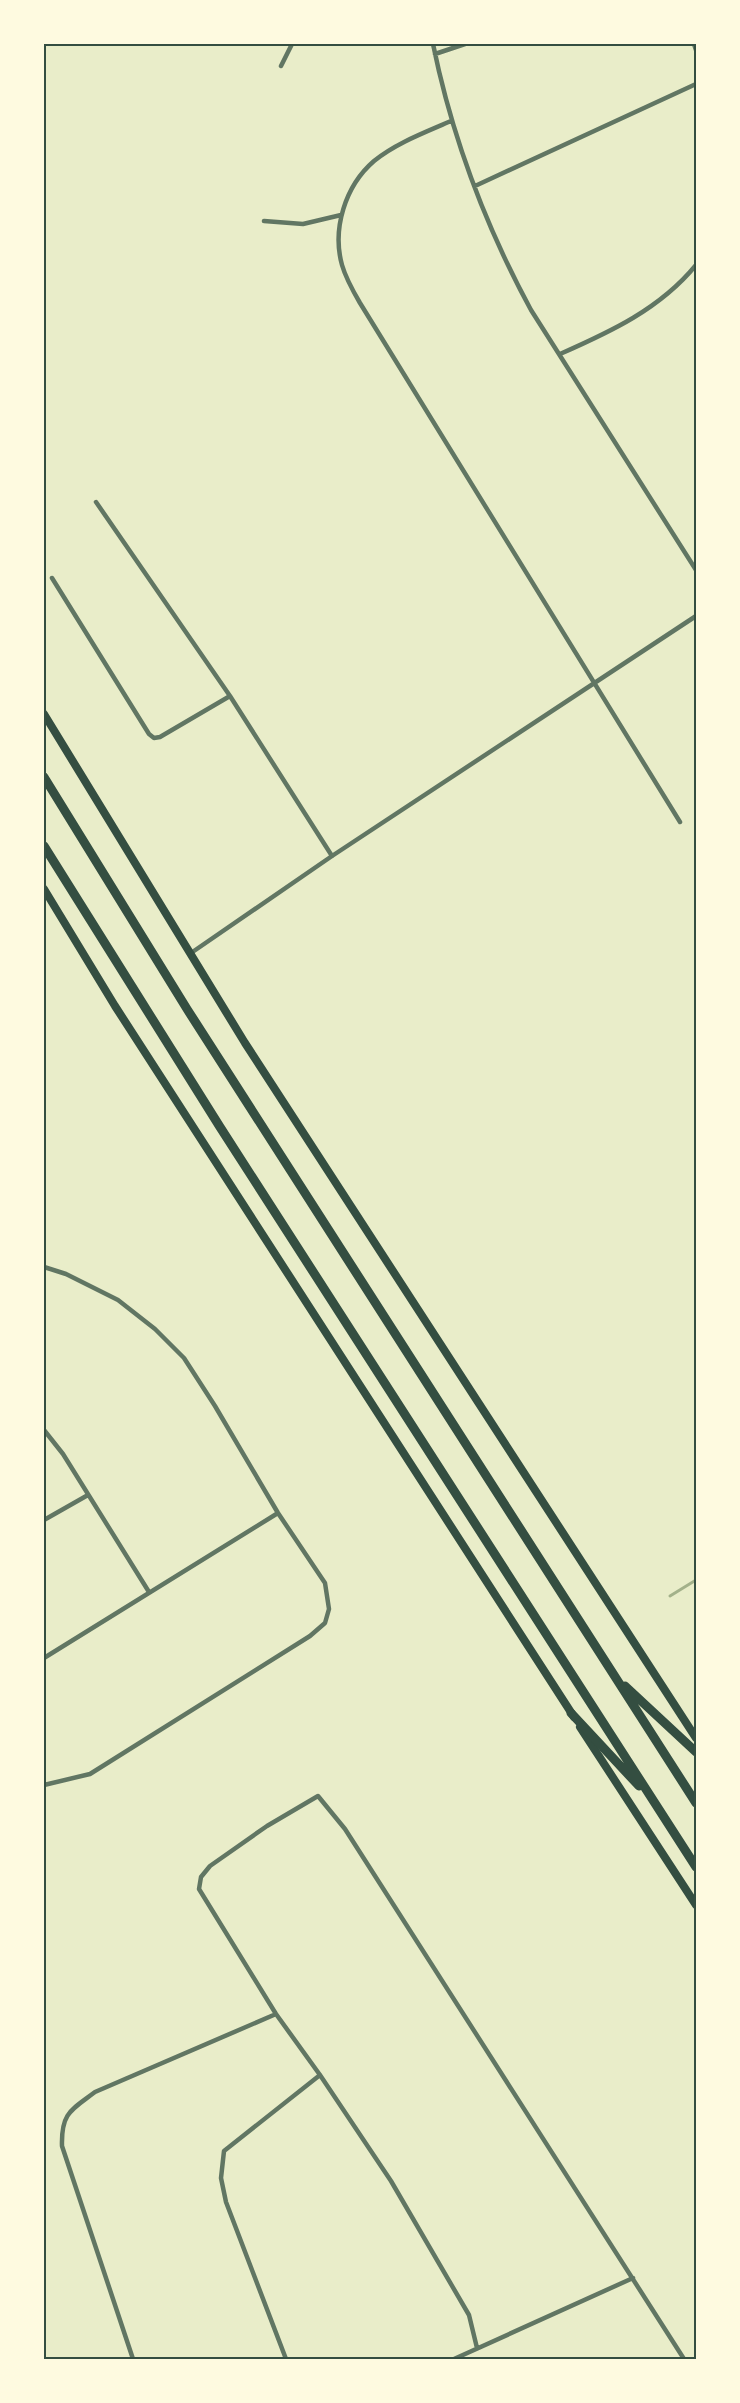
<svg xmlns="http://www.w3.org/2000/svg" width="740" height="2403" viewBox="0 0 740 2403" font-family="Barlow,sans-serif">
	<rect width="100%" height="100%" fill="#e9edc9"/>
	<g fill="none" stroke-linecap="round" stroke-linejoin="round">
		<!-- stream -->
		<path stroke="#a3b18a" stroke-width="3" d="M670,1596L696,1580"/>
		<!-- minor -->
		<path stroke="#617663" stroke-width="4.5" d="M433,44C452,137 486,227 531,310L696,570
			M694,44L696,50
			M435,54L465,44
			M281,66L292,44
			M451,121C426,132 396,143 374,161C345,186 332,229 342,265C346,279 353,291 360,303L680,822
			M475,186L696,84
			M264,221L303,224L341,215
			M560,354C610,332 660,309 696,265
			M96,502L230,696L332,856
			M52,578L149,734L154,738L160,737L230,696
			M191,953L332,856L696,616
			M44,1267L66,1274L118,1300L155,1329L184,1358L215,1406L278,1513L325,1583L329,1609L325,1623L310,1636L90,1774L44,1785
			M44,1430L63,1454L149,1592
			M44,1520L88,1495
			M44,1658L278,1513
			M477,2348L469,2315L391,2181L320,2075L276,2014L199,1889L201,1877L210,1866L267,1826L318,1796L345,1829L684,2359
			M133,2359L62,2146C61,2113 71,2110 95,2092L276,2014
			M286,2359L226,2202L221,2178L224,2151L320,2075
			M454,2359L633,2278"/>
		<!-- trunk -->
		<path stroke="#344e41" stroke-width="8" d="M44,714L245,1043L696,1738
			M44,889L115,1006L574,1717
			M580,1727L696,1905"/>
		<!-- motorway -->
		<path stroke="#344e41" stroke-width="9" d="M44,777L187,1009L696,1803
			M44,846L220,1127L696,1867
			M625,1686L696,1752
			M571,1713L639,1786"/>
	</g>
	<!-- border -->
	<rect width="740" height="2403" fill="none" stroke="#fefae0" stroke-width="90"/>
	<rect x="45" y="45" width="650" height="2313" fill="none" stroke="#344e41" stroke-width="2"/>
</svg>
